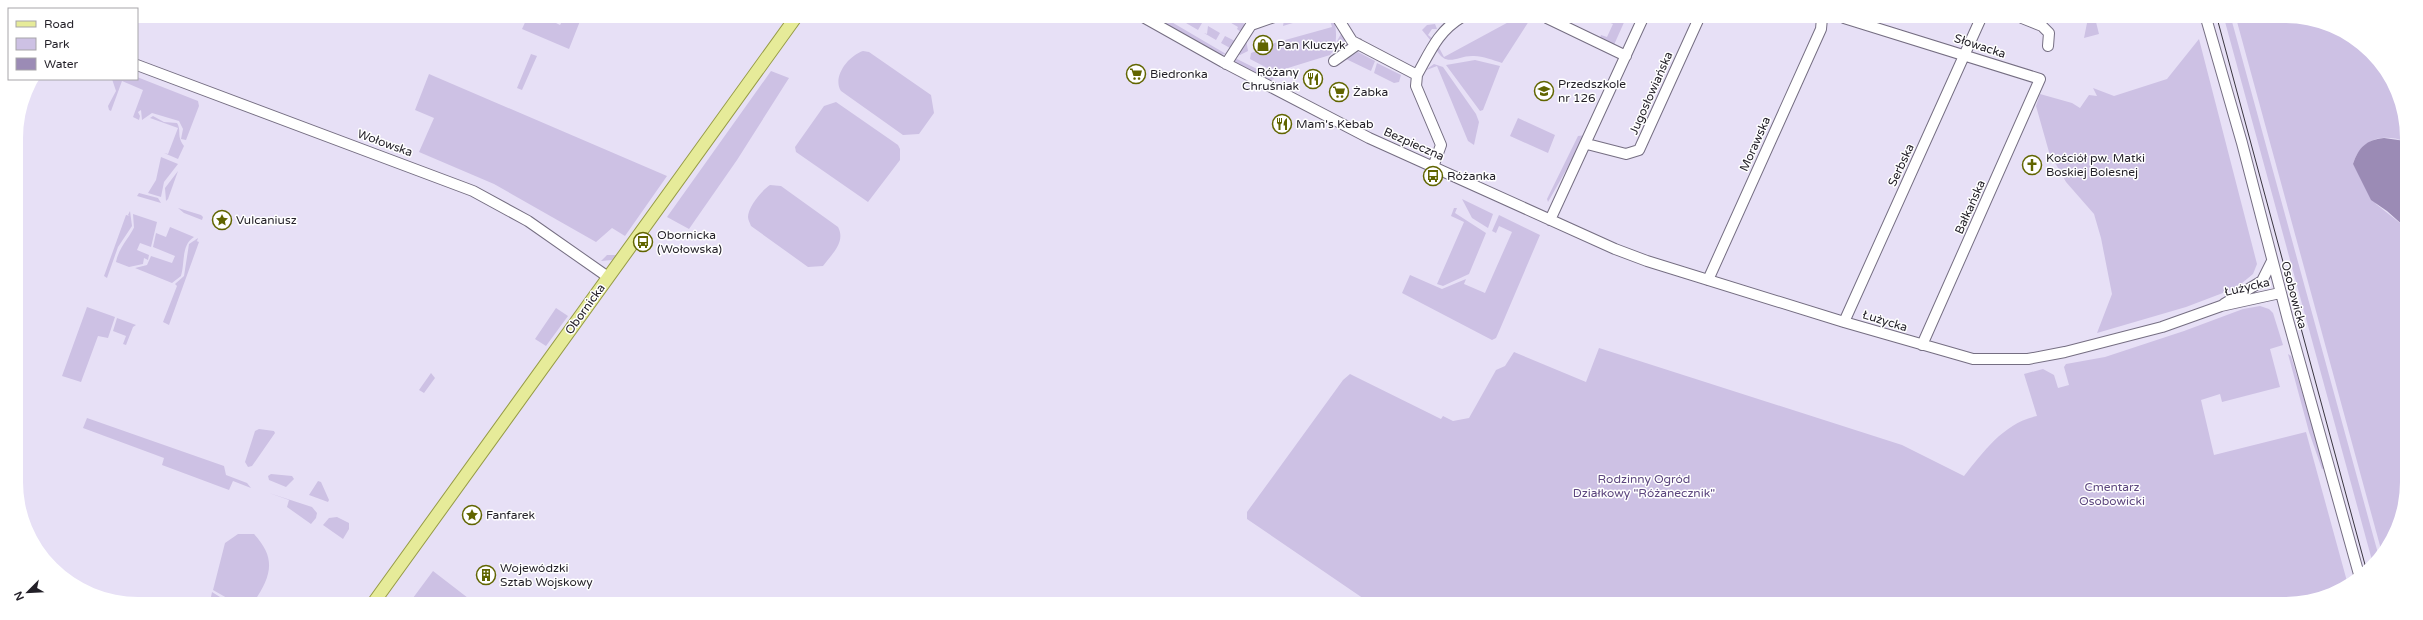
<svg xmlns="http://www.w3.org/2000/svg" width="2423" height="620" viewBox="0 0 2423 620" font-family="'Varela Round',sans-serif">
	<rect width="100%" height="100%" fill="#e7e0f6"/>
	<!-- green -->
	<path fill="#cdc1e4" d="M528,16H542L560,25L565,16H582L569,49L522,29Z
		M1150,17H1163L1226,54L1219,55Z
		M1190,17L1202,23L1198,30L1186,23Z
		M1221,17H1239L1247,28L1242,33L1237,29L1238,27Z
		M1295,17L1296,22L1283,26L1284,20Z
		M1329,17H1333C1337,26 1338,48 1330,55L1275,72L1250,59L1251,53L1265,48L1264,46L1332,27Z
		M1419,17H1444V21L1420,20Z
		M1516,18H1531L1502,63C1493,60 1483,56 1474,56C1457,55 1447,69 1436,49L1437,44L1444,57Z
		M1598,18H1626L1613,47L1599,40L1601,35L1607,37L1613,24Z
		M2088,18H2095L2099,34L2084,38Z
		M2224,18H2231L2379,557L2373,564Z
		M2236,18C2259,18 2286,15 2309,18C2353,25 2396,70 2405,114C2406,122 2405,133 2405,141C2381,133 2361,139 2353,164L2376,204L2405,227V506L2391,543L2382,553Z
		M1435,24L1437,29H1432L1428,35L1433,39L1431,41L1422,30L1427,25Z
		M1208,26L1220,33L1216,40L1204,33L1207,34Z
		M1341,34L1349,44L1339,51L1337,41Z
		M1225,36L1235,41L1230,48L1221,43Z
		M1246,39L1248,51L1240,55L1236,53Z
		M2199,39L2257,264L2253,274L2236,288L2186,307L2097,333L2112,294L2101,238L2094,214L2066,182L2049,152L2036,106L2040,94L2072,103L2080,108L2089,95L2097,96L2093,88L2114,96L2167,79Z
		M863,51L869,52L931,95L934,113L919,134L903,135L841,91C832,77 848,56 863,51Z
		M1358,52L1375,61L1371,71L1346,59Z
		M531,54L537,56L522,90L517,88Z
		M1233,57L1273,77L1274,79L1269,81L1233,63Z
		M1475,60L1500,66L1483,110L1480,111L1446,65Z
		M1377,63L1401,75L1399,82L1394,83L1374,73Z
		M1434,64L1443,67L1476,114L1479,122L1474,145L1468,141L1437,66L1424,71Z
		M771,71L789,78L737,160L689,229L667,217Z
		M429,74L667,176L625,236L612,228L596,242L494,184L419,152L434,118L415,110Z
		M137,77L198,101L199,106L186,140L181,139L183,129L179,121L152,113L142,120L141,110L138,112L140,116L139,120L133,117L143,90L122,81L111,111L109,110L108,106L116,91L112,79H137Z
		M836,102L898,145L900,149V160L868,202L796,152L795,147L824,106Z
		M153,116L164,122L177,123C182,132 176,135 184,146L178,159L164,153L168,154L178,128L150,118Z
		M1518,118L1555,135L1548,153L1510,136Z
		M1586,135L1548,202L1547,199L1578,136Z
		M161,157L178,164L164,182L161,197L148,193L156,180Z
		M178,171L168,199L166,201L165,188Z
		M770,185L781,186L838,227C846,242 832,254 823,266L808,267L751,226C750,223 748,220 748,217C748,207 762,190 770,185Z
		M139,193L158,198L161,203L137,196Z
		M1462,199L1493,214L1488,228L1472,218Z
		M178,208L201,215L203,217L202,220L184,213Z
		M1454,208H1457L1455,213L1486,233L1469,274L1443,286L1437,284L1464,222L1451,216Z
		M130,211L132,226L118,247L107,278L104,276L126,215L130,216L128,215Z
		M133,214L157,222L151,247L140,243L137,250L149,255L148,260L144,258L143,264L129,267L116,262C119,246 131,237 137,221L134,228Z
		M1499,215L1540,235L1500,329L1496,338L1492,340L1402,293L1410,275L1442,289L1466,279L1464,284L1485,293L1512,232L1499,226L1496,233L1492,231Z
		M170,227L194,237C181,245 185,263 181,276L172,283L135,268L147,265L151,256L172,263L175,256L153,247L156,233L166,237Z
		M198,238L197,241L194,240L199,242L169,325L163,322L177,286L175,284L184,276L189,244Z
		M607,255H617L612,260L601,261Z
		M2260,306L2269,309L2273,313L2283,345L2270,349L2280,387L2222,402L2220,394L2201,400L2214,455L2306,432L2348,585L2332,595L2293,604L1370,603L1247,519V512L1343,380L1350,374L1441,419L1443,416L1453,421L1469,418L1496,370L1505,366L1514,352L1586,382L1599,348L1902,445L1964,476C1984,451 2004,423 2037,416L2024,374L2043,369L2054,375L2058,388L2069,385L2064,367L2066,364L2105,357L2184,331L2243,309Z
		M87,307L115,317L108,338L98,336L81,382L62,376Z
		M556,308L568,316L546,346L535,339Z
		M117,318L136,325L133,327L126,345L123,344L126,336L113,331Z
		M2288,354L2291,356L2325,468L2322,469L2323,472L2309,432Z
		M431,373L435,378L424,393L419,390Z
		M87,418L224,466L226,475L247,483L251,488L233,481L229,490L162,465L164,458L83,428Z
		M259,429L274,431L275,433L252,466L248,467L245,462L255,431Z
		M271,474L292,476L294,479L286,487L269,480L268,476Z
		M318,481L321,482L329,500L328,502L309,495Z
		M269,493L312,507L317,513L316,518L311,524L287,507L289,500Z
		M337,517L349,523V529L343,539L323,525L329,518Z
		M238,534H254C277,559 271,576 254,602H234L213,590L225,543Z
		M433,571L468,598L465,602H410Z
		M212,592L228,602H210Z"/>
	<!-- water -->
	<path fill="#9b8bb5" d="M2384,138L2405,141V227L2387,211L2371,200L2353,164C2359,147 2366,140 2384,138Z"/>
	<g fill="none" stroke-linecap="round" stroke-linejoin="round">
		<!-- minor casing -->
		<g stroke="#756e82" stroke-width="12">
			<path id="minor" d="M1143,17L1223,62L1369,138L1615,249L1647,261L1844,322L1973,359H2028L2065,352L2162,327L2221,306L2280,293
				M1337,17L1352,41L1417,75C1430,52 1438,31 1462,17
				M1547,18L1626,56
				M1844,18L2040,79L1922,345
				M2022,18L2042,26L2049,33L2048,46
				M2206,18L2242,143L2288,320L2360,578
				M1334,61L1358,44
				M1226,64L1251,25L1274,17
				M137,65L473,191L528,221L608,277
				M1417,75L1416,86L1441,145L1433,167
				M1587,144L1626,154L1639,150L1699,18
				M1550,220L1643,18
				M1708,280L1821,29L1822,18
				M2224,304L2262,281L2272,261
				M1844,322L1981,18"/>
		</g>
		<!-- major casing -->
		<g stroke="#969b45" stroke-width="14">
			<path id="major" d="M374,602L796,17"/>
		</g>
		<!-- minor -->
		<use href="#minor" stroke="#fff" stroke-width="10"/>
		<!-- major -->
		<use href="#major" stroke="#e6eb99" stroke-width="12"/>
		<!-- tram -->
		<path stroke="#39353f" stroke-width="1" d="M2217,18L2367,572"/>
	</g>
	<!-- icons -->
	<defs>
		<g id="shop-ring" transform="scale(1)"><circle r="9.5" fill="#fff" stroke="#616500" stroke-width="1.5"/><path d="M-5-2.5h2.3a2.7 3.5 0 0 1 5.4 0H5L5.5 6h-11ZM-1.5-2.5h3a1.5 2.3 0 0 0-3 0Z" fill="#616500"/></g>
		<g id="supermarket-ring" transform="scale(1)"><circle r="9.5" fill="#fff" stroke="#616500" stroke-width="1.5"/><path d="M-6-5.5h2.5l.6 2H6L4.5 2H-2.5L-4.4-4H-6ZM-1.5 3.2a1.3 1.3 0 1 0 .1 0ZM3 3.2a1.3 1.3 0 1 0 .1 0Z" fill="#616500"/></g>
		<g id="restaurant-ring" transform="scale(1)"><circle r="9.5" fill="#fff" stroke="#616500" stroke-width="1.5"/><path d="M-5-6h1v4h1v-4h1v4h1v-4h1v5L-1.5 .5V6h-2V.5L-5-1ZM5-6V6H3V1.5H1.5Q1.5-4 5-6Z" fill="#616500"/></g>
		<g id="school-ring" transform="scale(1)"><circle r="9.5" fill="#fff" stroke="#616500" stroke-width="1.5"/><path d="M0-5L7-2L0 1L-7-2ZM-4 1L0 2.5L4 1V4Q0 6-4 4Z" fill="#616500"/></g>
		<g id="church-ring" transform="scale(1)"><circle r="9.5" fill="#fff" stroke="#616500" stroke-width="1.5"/><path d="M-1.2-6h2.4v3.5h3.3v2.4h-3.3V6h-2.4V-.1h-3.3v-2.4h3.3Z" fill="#616500"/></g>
		<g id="bus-ring" transform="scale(1)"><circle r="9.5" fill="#fff" stroke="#616500" stroke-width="1.5"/><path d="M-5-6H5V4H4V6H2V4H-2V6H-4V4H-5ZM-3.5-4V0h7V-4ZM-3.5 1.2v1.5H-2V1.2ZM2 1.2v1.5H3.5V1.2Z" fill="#616500"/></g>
		<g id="sight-ring" transform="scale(1)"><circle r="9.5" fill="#fff" stroke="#616500" stroke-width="1.5"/><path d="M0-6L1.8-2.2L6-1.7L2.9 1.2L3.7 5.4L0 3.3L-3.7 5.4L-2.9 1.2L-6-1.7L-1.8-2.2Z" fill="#616500"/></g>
		<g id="building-ring" transform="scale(1)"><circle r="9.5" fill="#fff" stroke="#616500" stroke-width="1.5"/><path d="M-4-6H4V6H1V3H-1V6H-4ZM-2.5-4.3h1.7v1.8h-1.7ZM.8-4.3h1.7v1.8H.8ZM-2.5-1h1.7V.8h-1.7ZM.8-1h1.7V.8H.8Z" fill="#616500"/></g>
	</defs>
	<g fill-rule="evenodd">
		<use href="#shop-ring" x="1263" y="45"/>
		<use href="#supermarket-ring" x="1136" y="74"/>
		<use href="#restaurant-ring" x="1313" y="79"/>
		<use href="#school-ring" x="1544" y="91"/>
		<use href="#supermarket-ring" x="1339" y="92"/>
		<use href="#restaurant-ring" x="1282" y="124"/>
		<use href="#church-ring" x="2032" y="165"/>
		<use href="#bus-ring" x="1433" y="176"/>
		<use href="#sight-ring" x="222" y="220"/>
		<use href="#bus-ring" x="643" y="242"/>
		<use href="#sight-ring" x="472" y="515"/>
		<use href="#building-ring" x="486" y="575"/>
	</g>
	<g text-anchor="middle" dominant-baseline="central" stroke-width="3" stroke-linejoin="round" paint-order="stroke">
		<!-- poi labels -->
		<g font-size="12" fill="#221f27" stroke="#fff" text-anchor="start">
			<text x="1277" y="45">Pan Kluczyk</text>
			<text x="1299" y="72" text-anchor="end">Różany<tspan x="1299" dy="14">Chruśniak</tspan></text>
			<text x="1150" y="74">Biedronka</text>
			<text x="1558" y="84">Przedszkole<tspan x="1558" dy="14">nr 126</tspan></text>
			<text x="1353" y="92">Żabka</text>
			<text x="1296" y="124">Mam's Kebab</text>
			<text x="2046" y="158">Kościół pw. Matki<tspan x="2046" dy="14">Boskiej Bolesnej</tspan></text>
			<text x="1447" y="176">Różanka</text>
			<text x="236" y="220">Vulcaniusz</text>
			<text x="657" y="235">Obornicka<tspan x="657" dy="14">(Wołowska)</tspan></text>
			<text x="486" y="515">Fanfarek</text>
			<text x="500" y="568">Wojewódzki<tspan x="500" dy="14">Sztab Wojskowy</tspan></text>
		</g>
		<!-- street labels -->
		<g font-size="12" fill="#221f27" stroke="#fff">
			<text transform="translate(1980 46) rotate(18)">Słowacka</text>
			<text transform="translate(1651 93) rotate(-66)">Jugosłowiańska</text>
			<text transform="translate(385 143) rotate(20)">Wołowska</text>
			<text transform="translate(1414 144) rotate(24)">Bezpieczna</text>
			<text transform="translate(1755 144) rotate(-66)">Morawska</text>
			<text transform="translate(1901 165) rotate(-65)">Serbska</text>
			<text transform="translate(1970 207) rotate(-66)">Bałkańska</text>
			<text transform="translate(2247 287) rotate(-13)">Łużycka</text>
			<text transform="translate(2294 295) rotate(75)">Osobowicka</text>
			<text transform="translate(585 309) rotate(-54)">Obornicka</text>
			<text transform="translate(1885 321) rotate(17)">Łużycka</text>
		</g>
		<!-- park labels -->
		<g font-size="12" fill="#5c467e" stroke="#fff">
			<text x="1644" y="479">Rodzinny Ogród<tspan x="1644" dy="14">Działkowy "Różanecznik"</tspan></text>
			<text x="2112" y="487">Cmentarz<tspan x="2112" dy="14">Osobowicki</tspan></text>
		</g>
	</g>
	<!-- crop -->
	<path d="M0 0H2423V620H0ZM138 23H2285A115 115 0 0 1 2400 138V482A115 115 0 0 1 2285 597H138A115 115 0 0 1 23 482V138A115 115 0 0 1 138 23Z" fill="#fff" fill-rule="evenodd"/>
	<!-- legend -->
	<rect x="8" y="8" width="130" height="72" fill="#ffffff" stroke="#a7a5a9"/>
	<rect x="16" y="21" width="20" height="6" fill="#e6eb99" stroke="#a7a5a9"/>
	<text x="44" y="28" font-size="12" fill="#221f27">Road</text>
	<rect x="16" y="38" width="20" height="12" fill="#cdc1e4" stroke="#a7a5a9"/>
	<text x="44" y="48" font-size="12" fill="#221f27">Park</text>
	<rect x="16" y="58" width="20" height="12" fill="#9b8bb5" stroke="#a7a5a9"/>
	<text x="44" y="68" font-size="12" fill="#221f27">Water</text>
	<!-- north arrow -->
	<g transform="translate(28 592) rotate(246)" stroke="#ffffff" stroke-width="3" paint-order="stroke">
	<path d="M0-3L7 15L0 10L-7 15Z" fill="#221f27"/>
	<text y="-6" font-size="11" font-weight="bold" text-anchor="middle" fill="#221f27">N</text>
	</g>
</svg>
